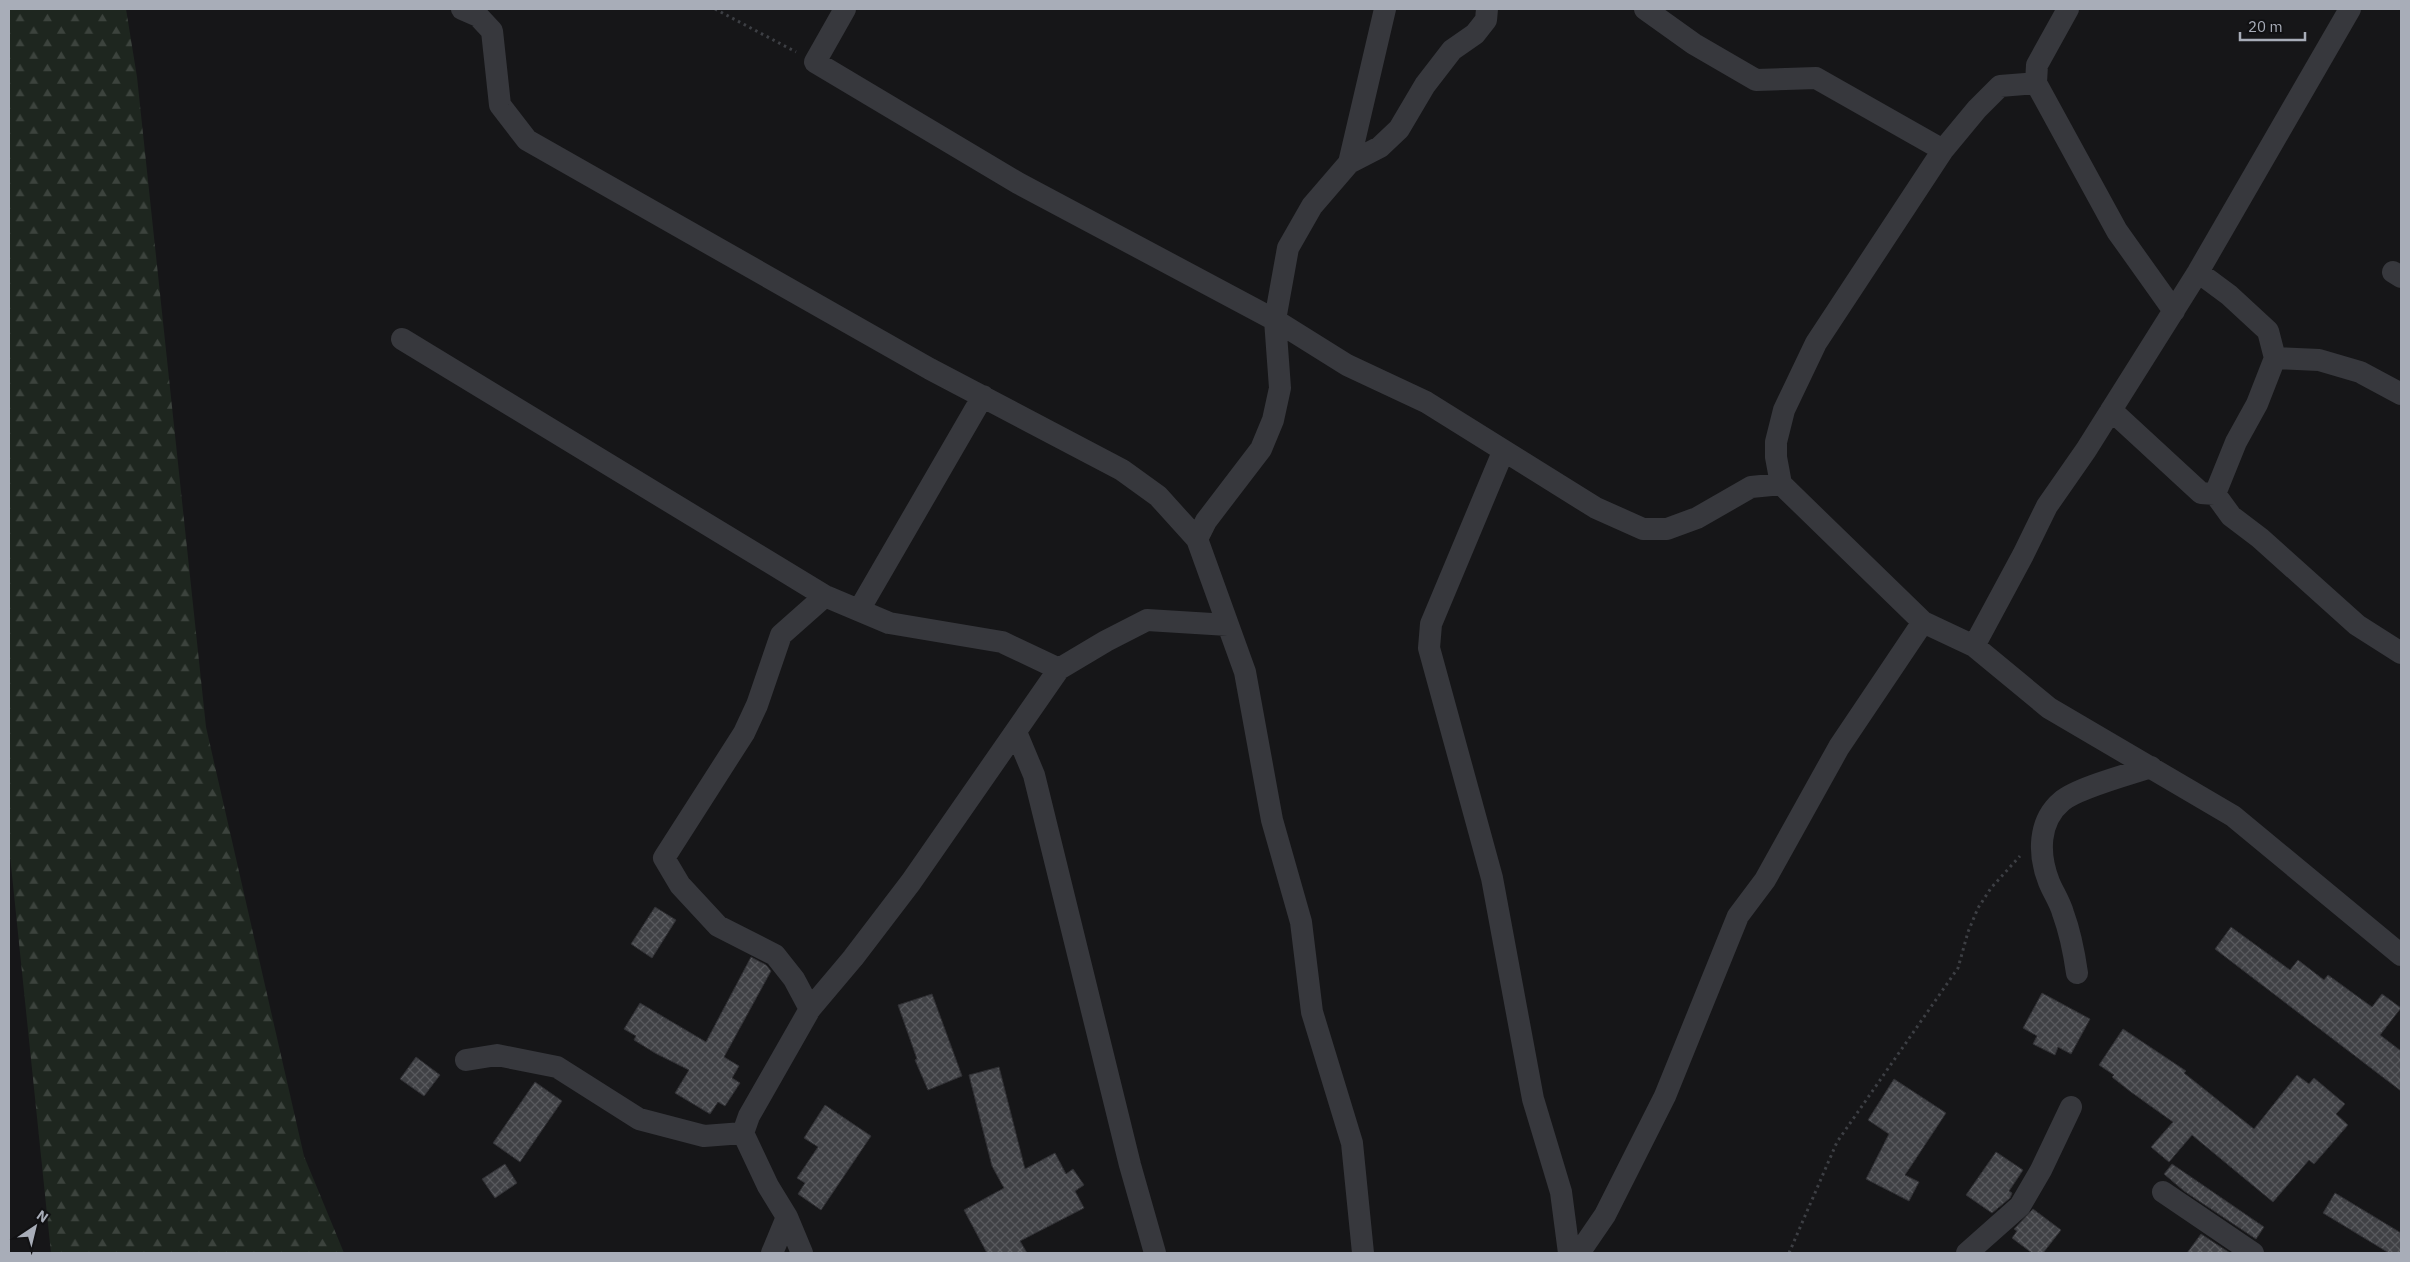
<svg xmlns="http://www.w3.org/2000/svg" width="2410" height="1262" viewBox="0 0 2410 1262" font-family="'IBM Plex Sans',sans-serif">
	<defs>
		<pattern id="forest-firs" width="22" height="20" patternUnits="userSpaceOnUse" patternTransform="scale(1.25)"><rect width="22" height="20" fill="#1e261f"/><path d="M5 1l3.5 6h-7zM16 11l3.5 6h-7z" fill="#3c433d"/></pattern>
		<pattern id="building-cross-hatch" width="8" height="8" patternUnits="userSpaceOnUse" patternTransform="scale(1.25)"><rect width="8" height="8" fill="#404145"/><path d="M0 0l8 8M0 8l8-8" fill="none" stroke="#595a5e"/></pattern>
	</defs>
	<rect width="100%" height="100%" fill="#161618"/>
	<!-- forest -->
	<path fill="url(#forest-firs)" d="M9,9H126L137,77L206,727L304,1156L344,1253H51L9,846Z"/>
	<!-- building -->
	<path fill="url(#building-cross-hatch)" stroke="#303034" d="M655,907L676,920L652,958L631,944Z
		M2231,927L2290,970L2298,960L2324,980L2328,975L2372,1007L2382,994L2401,1008L2380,1035L2401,1051V1091L2215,949Z
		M751,957L766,965L771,971L724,1057L739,1066L732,1078L740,1083L725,1106L718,1102L710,1114L675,1093L689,1070L655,1053L634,1040L636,1036L624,1029L640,1003L706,1042Z
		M2042,993L2090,1019L2071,1054L2058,1047L2055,1055L2033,1044L2037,1036L2023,1028Z
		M932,994L962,1076L928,1090L915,1060L917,1059L898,1005Z
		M2123,1029L2186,1071L2184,1073L2254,1129L2297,1075L2309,1084L2314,1078L2345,1104L2336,1114L2348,1125L2314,1164L2309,1160L2273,1202L2192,1135L2169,1162L2151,1147L2173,1122L2131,1092L2112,1077L2114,1075L2099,1065Z
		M416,1057L440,1075L424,1096L400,1079Z
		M999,1067L1025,1169L1055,1153L1066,1174L1073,1169L1084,1185L1075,1191L1084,1208L1020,1241L1027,1253H987L964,1210L1004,1188L992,1166L969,1075Z
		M1894,1079L1946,1113L1905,1175L1919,1182L1909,1201L1866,1179L1889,1134L1868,1120Z
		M535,1082L562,1101L520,1162L493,1143Z
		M825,1105L871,1136L821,1210L798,1194L805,1183L797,1178L818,1147L804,1138Z
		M1996,1152L2023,1170L2009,1191L2012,1193L2010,1198L1992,1213L1966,1195Z
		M505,1164L517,1183L495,1198L482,1179Z
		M2172,1164L2264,1227L2256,1239L2184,1191L2164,1174Z
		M2335,1193L2401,1233V1253H2389L2323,1213Z
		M2033,1209L2061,1230L2043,1253H2032L2012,1238L2017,1231L2014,1229Z
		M2201,1234L2230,1253H2187Z"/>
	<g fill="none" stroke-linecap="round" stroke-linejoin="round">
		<!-- path -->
		<path stroke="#3d3f44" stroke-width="3" stroke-dasharray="2.5 4" stroke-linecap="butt" d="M715,9L796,52
			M1789,1253L1837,1142L1958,968L1968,932L1978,908L1991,888L2020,856"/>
		<!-- minor -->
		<path stroke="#37383d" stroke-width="22" d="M462,9L478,16L492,31L500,105L527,140L930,369L1122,470L1158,496L1197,539
			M845,9L815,62L1018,183L1275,320L1347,365L1426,402L1596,508L1643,529H1667L1697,518L1751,487L1781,484
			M1645,9L1694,44L1756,80L1816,78L1943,150
			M2068,9L2037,65L2036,83L2117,231L2174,311
			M2036,83L2000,86L1977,109L1943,150L1816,343L1784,410L1776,442V457L1781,484L1923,622L1974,646L2049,708L2233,816L2401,955
			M1349,163L1380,147L1399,129L1425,85L1452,50L1475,34L1486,20L1487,9
			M2198,272L2229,295L2268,331L2275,358L2257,404L2236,442L2215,494L2231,516L2260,538L2357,625L2401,653
			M2393,272L2401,277
			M402,339L825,596L889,623L1002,642L1059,669
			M2275,358L2319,360L2360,372L2401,394
			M2111,410L2201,493L2215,494
			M1503,452L1431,624L1429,648L1492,878L1533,1099L1561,1192L1569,1253
			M859,610L983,396
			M1974,646L2023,555L2047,506L2086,450L2198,272L2350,9
			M1016,732L1034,775L1130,1165L1155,1253
			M2077,973C2074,952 2070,932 2063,913C2060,902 2053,892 2049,882C2038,854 2038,821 2062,801C2077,788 2130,774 2151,767
			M810,1009L794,979L775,955L718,926L680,885L664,858L744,733L757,705L781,635L825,596
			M466,1060L497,1055L557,1067L639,1119L704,1136L743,1133
			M2163,1192L2253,1253
			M787,1217L802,1253
			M772,1253L787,1217L768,1186L743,1133L749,1116L810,1009L853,958L911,882L1059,669L1106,641L1147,620L1228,625
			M1363,1253L1352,1143L1312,1012L1301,922L1272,820L1245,672L1197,539L1206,521L1261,449L1273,420L1280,388L1275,320L1288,248L1312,206L1349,163L1385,9
			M1579,1253L1605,1215L1665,1096L1738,916L1765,880L1839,747L1923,622
			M1967,1253L2020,1206L2041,1170L2071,1107"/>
	</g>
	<!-- border -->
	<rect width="2410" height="1262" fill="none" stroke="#a8adb8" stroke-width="20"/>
	<!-- north arrow -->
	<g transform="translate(35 1227) rotate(35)" stroke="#111113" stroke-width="4" paint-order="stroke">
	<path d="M0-4L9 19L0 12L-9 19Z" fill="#a8adb8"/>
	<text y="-8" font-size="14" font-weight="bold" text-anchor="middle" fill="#a8adb8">N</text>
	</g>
	<!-- scale -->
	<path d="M2240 32v8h65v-8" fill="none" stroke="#a8adb8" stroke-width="2.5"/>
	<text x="2248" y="32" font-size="15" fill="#a8adb8" stroke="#111113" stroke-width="4" paint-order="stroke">20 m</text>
</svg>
